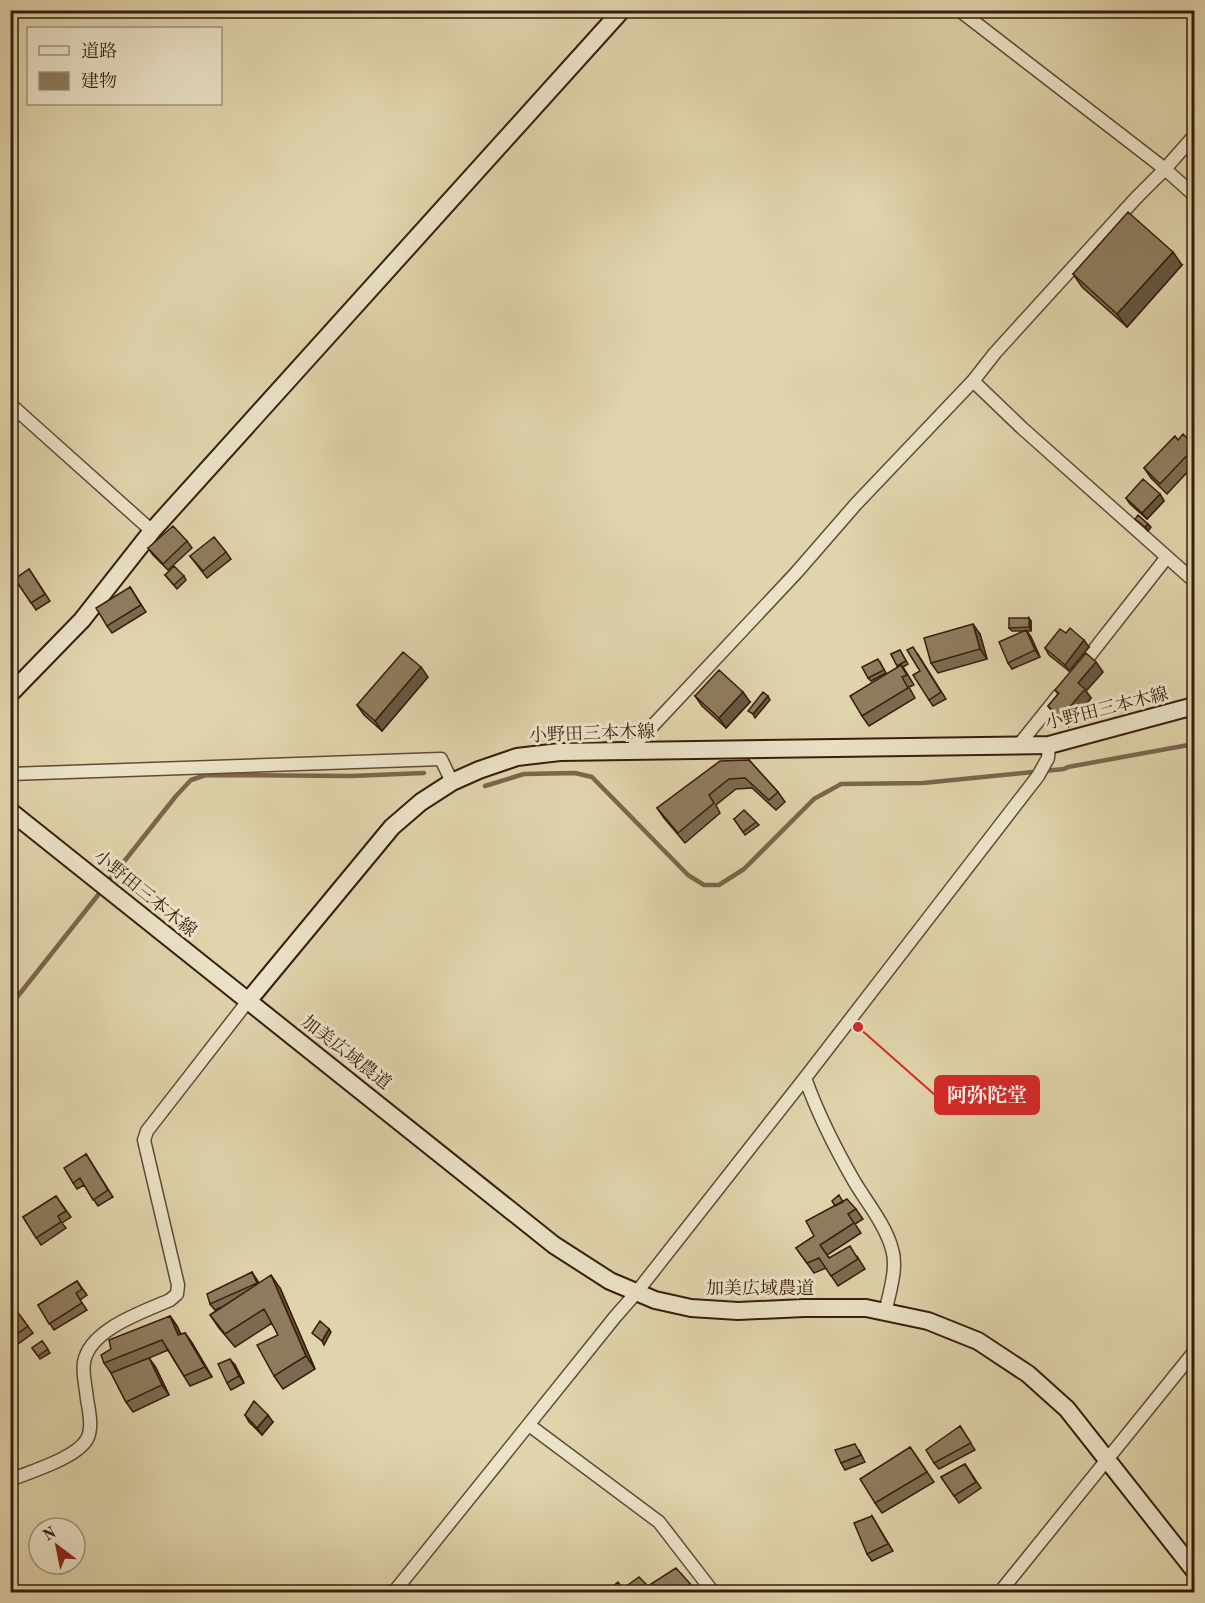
<svg xmlns="http://www.w3.org/2000/svg" width="1205" height="1603" viewBox="0 0 1205 1603" font-family="'Old Standard TT','Noto Serif JP',serif">
	<rect width="100%" height="100%" fill="#e0d4ac"/>
	<filter id="stains"><feTurbulence type="fractalNoise" baseFrequency=".00333" numOctaves="4"/><feColorMatrix values="0 0 0 0 .2 0 0 0 0 .09 0 0 0 0 .02 0 0 0 .5 -.17"/></filter>
	<radialGradient id="worn" r=".72"><stop offset=".6" stop-color="#630" stop-opacity="0"/><stop offset="1" stop-color="#630" stop-opacity=".3"/></radialGradient>
	<g fill="none" stroke-linecap="round" stroke-linejoin="round">
		<!-- stream -->
		<path stroke="#7b654c" stroke-width="4.5" d="M485,786L524,774L575,773L592,777L688,875L704,885H719L744,869L814,799L841,784L923,783L1064,769L1068,767L1194,744
			M107,883L176,796L191,780L206,775L351,776L424,773
			M10,1006L102,890"/>
		<!-- street casing -->
		<g stroke="#624a34" stroke-width="15">
			<path id="street" d="M959,10L1165,169L1194,195
				M973,381L1022,428L1194,581
				M10,404L152,531
				M1079,669L1167,557
				M1018,746L1059,695
				M629,751L796,573L856,504L973,381L995,353L1136,198L1165,169L1194,136
				M10,774L441,759L452,782
				M805,1078C818,1114 835,1148 854,1181C867,1203 885,1224 892,1249C898,1268 889,1294 885,1313
				M529,1425L659,1522L713,1592
				M10,1480C29,1472 77,1458 87,1439C93,1428 89,1411 87,1399C86,1387 82,1374 84,1362C90,1329 143,1312 170,1300L177,1294L178,1285L144,1140L147,1131L248,1001
				M394,1592L615,1317L636,1293L805,1078L1038,776L1048,758L1049,745
				M1000,1592L1194,1352"/>
		</g>
		<!-- secondary casing -->
		<g stroke="#381c0c" stroke-width="20">
			<path id="secondary" d="M10,694L82,620L152,531L622,10
				M10,811L554,1245L610,1281L655,1300L691,1308L738,1311L804,1308H866L928,1321L978,1341L1028,1374L1067,1409L1194,1570
				M248,1001L392,827L421,802L452,782L479,770L517,757L560,752L1049,745L1194,706"/>
		</g>
		<!-- street -->
		<use href="#street" stroke="#ebe3c9" stroke-width="12"/>
		<!-- secondary -->
		<use href="#secondary" stroke="#ebe3c9" stroke-width="16"/>
	</g>
	<!-- wall -->
	<path fill="#7b6b52" stroke="#381c0c" stroke-width="1.5" d="M1182,265L1127,327L1082,287L1073,274Z
		M1178,440L1194,445V465L1167,494L1151,478L1144,468Z
		M1160,494L1164,501L1147,519L1130,504L1126,498Z
		M187,541L192,548L168,570L153,555L148,548Z
		M226,552L231,559L207,578L190,556Z
		M29,569L50,601L36,610L15,579Z
		M165,575L184,576L186,580L177,589Z
		M130,587L146,612L112,633L107,626Z
		M1031,621V631H1027L1031,637L1040,657L1012,669L1008,663L1024,631H1012L1009,628Z
		M980,634L987,659L938,673L931,663Z
		M1089,647L1069,671L1049,655L1045,648Z
		M900,650L908,664L903,667L914,685L909,687L915,698L869,726L862,716L898,667L891,654Z
		M917,653L946,699L933,706L929,700L920,671Z
		M880,662L886,673L871,681L868,678Z
		M1103,672L1086,691L1091,698L1068,727L1055,716L1048,706L1058,694L1055,690Z
		M428,677L382,731L364,715L357,705Z
		M695,696L750,702L726,728L702,706Z
		M749,760L778,792L785,802L776,810L752,788L736,789L716,805L720,813L685,843L664,818L657,808Z
		M734,819L756,822L759,825L745,835Z
		M86,1154L113,1197L98,1206L84,1185L77,1189L73,1183Z
		M56,1196L71,1217L62,1223L66,1228L41,1245L23,1217Z
		M843,1201L856,1209L863,1219L855,1224L861,1233L827,1255L829,1258L857,1256L865,1269L838,1286L826,1268L814,1273L796,1248L814,1236Z
		M252,1272L259,1283L280,1288L315,1369L283,1389L274,1376L278,1335L272,1323L235,1347L219,1328L210,1315L222,1307L215,1310L210,1304Z
		M77,1281L87,1295L80,1300L87,1310L54,1330L38,1305Z
		M15,1309L33,1333L10,1350V1312Z
		M170,1316L177,1326L181,1334L185,1333L192,1343L212,1377L190,1386L168,1350L149,1358L156,1368L169,1395L133,1412L126,1402L111,1373L104,1363L111,1349Z
		M42,1341L50,1353L40,1359L32,1348Z
		M235,1365L244,1383L231,1390L227,1383Z
		M245,1415L273,1422L262,1435L249,1422Z
		M960,1426L975,1450L939,1469L934,1463Z
		M910,1447L934,1482L882,1513L875,1503Z
		M859,1450L865,1462L845,1470L841,1463Z
		M965,1464L981,1488L959,1503L941,1477Z
		M872,1516L893,1551L872,1561L867,1554Z"/>
	<!-- shaded-wall -->
	<path fill="#645742" stroke="#381c0c" stroke-width="1.5" d="M1173,252L1182,265L1127,327L1117,314Z
		M1160,494L1164,501L1147,519L1142,513Z
		M1148,524L1151,527L1148,531L1145,527Z
		M1029,618L1031,621V631L1029,627Z
		M973,624L980,634L987,659L980,649Z
		M1026,630L1031,637L1040,657L1035,650Z
		M1084,640L1089,647L1069,671L1065,665Z
		M1096,662L1103,672L1086,691L1091,698L1068,727L1061,717L1078,683Z
		M421,667L428,677L382,731L375,721Z
		M743,692L750,702L726,728L719,718Z
		M768,696L770,700L755,718L753,714Z
		M271,1275L280,1288L315,1369L306,1356Z
		M170,1316L177,1326L185,1345L178,1335Z
		M329,1329L331,1332L324,1345L322,1341Z
		M185,1333L192,1343L212,1377L205,1367Z
		M149,1358L156,1368L169,1395L162,1385Z
		M230,1359L235,1365L244,1383L239,1376Z
		M268,1415L273,1422L262,1435L257,1428Z"/>
	<!-- building -->
	<path fill="#8f7c5f" stroke="#381c0c" stroke-width="1.5" d="M1128,212L1173,252L1117,314L1073,274Z
		M1183,434L1194,445V448L1160,484L1144,468L1175,436L1178,440Z
		M1143,479L1160,494L1142,513L1126,498Z
		M1138,515L1148,524L1145,527L1135,519Z
		M173,526L187,541L163,564L148,548Z
		M1194,529V541L1188,535Z
		M214,537L226,552L203,571L190,556Z
		M174,566L184,576L174,585L165,575Z
		M29,569L45,594L31,603L15,579Z
		M130,587L141,605L107,626L96,608Z
		M1009,618H1029V627L1009,628Z
		M973,624L980,649L931,663L924,638Z
		M1070,628L1084,640L1065,665L1045,648L1060,629L1066,633Z
		M1026,630L1035,650L1008,663L999,642Z
		M913,647L941,692L929,700L913,675L920,671L907,650Z
		M900,650L906,661L897,666L891,654Z
		M403,652L421,667L375,721L357,705Z
		M1086,653L1096,662L1078,683L1085,689L1061,717L1048,706L1059,693L1055,690Z
		M878,659L884,670L868,678L862,667Z
		M901,665L907,675L902,677L908,688L862,716L850,696Z
		M719,670L743,692L719,718L695,696Z
		M763,692L768,696L753,714L748,711Z
		M749,760L778,792L769,800L745,778L729,779L709,795L714,803L678,833L657,808L720,761Z
		M744,810L756,822L743,832L734,819Z
		M86,1154L108,1190L93,1200L80,1178L73,1183L64,1168Z
		M839,1195L843,1202L835,1206L832,1201Z
		M56,1196L66,1211L58,1216L61,1222L36,1238L23,1217Z
		M847,1199L856,1209L848,1214L854,1223L820,1245L829,1258L850,1246L858,1259L831,1276L819,1258L807,1263L796,1248L814,1236L806,1221Z
		M252,1272L257,1283L210,1304L207,1294Z
		M271,1275L306,1356L274,1376L257,1345L278,1335L264,1309L225,1334L210,1315Z
		M77,1281L82,1289L76,1293L82,1303L49,1324L38,1305Z
		M15,1309L28,1326L10,1339V1312Z
		M170,1316L178,1335L185,1333L205,1367L184,1376L162,1340L104,1363L101,1355L111,1349L109,1340Z
		M320,1321L329,1329L322,1341L312,1333Z
		M42,1341L48,1349L38,1356L32,1348Z
		M149,1358L162,1385L126,1402L111,1373Z
		M230,1359L239,1376L227,1383L218,1364Z
		M254,1401L268,1415L257,1428L245,1415Z
		M960,1426L971,1443L934,1463L926,1450Z
		M855,1444L861,1455L841,1463L835,1450Z
		M910,1447L927,1472L875,1503L860,1479Z
		M965,1464L976,1482L954,1496L941,1477Z
		M872,1516L888,1544L867,1554L854,1523Z
		M676,1568L695,1589L692,1593H633L628,1585L639,1577L648,1586Z
		M618,1582L623,1589L619,1593H608L607,1591Z"/>
	<g text-anchor="middle" dominant-baseline="central" stroke-width="6" stroke-linejoin="round" paint-order="stroke">
		<!-- street labels -->
		<g font-size="18" fill="#381c0c" stroke="#ebe3c9">
			<text transform="translate(1107 709) rotate(-14)">小野田三本木線</text>
			<text transform="translate(592 734) rotate(-2)">小野田三本木線</text>
			<text transform="translate(145 894) rotate(39)">小野田三本木線</text>
			<text transform="translate(346 1053) rotate(38)">加美広域農道</text>
			<text x="760" y="1289">加美広域農道</text>
		</g>
	</g>
	<!-- callouts -->
	<path fill="none" stroke="#d62828" stroke-width="2" d="M858 1027L935 1095"/>
	<circle fill="#d62828" stroke="#ebe3c9" stroke-width="2" cx="858" cy="1027" r="6"/>
	<rect fill="#d62828" stroke="#d62828" stroke-width="2" x="935" y="1076" width="104" height="38" rx="6"/>
	<g font-size="20" text-anchor="middle" font-weight="bold" fill="#fff">
		<text x="987" y="1102">阿弥陀堂</text>
	</g>
	<!-- margin -->
	<rect width="1205" height="1603" fill="none" stroke="#e0d4ac" stroke-width="36"/>
	<rect x="12" y="12" width="1181" height="1579" fill="none" stroke="#381c0c" stroke-width="3"/>
	<rect x="18" y="18" width="1169" height="1567" fill="none" stroke="#381c0c" stroke-width="1.5"/>
	<!-- legend -->
	<rect x="27" y="27" width="195" height="78" fill="#ebe3c9" stroke="#a3937d" stroke-width="1.5"/>
	<rect x="39" y="46" width="30" height="9" fill="#ebe3c9" stroke="#a3937d" stroke-width="1.5"/>
	<text x="81" y="57" font-size="18" fill="#381c0c">道路</text>
	<rect x="39" y="72" width="30" height="18" fill="#8f7c5f" stroke="#a3937d" stroke-width="1.5"/>
	<text x="81" y="87" font-size="18" fill="#381c0c">建物</text>
	<!-- north arrow -->
	<g transform="translate(57 1546) rotate(328)"><circle r="28" fill="#ebe3c9" stroke="#a3937d" stroke-width="1.5"/>
	<path d="M0-4.5L10 22L0 15L-10 22Z" fill="#8f2418"/>
	<text y="-9" font-size="16" font-weight="bold" text-anchor="middle" fill="#381c0c">N</text>
	</g>
	<rect width="100%" height="100%" filter="url(#stains)"/>
	<rect width="100%" height="100%" fill="url(#worn)"/>
</svg>
